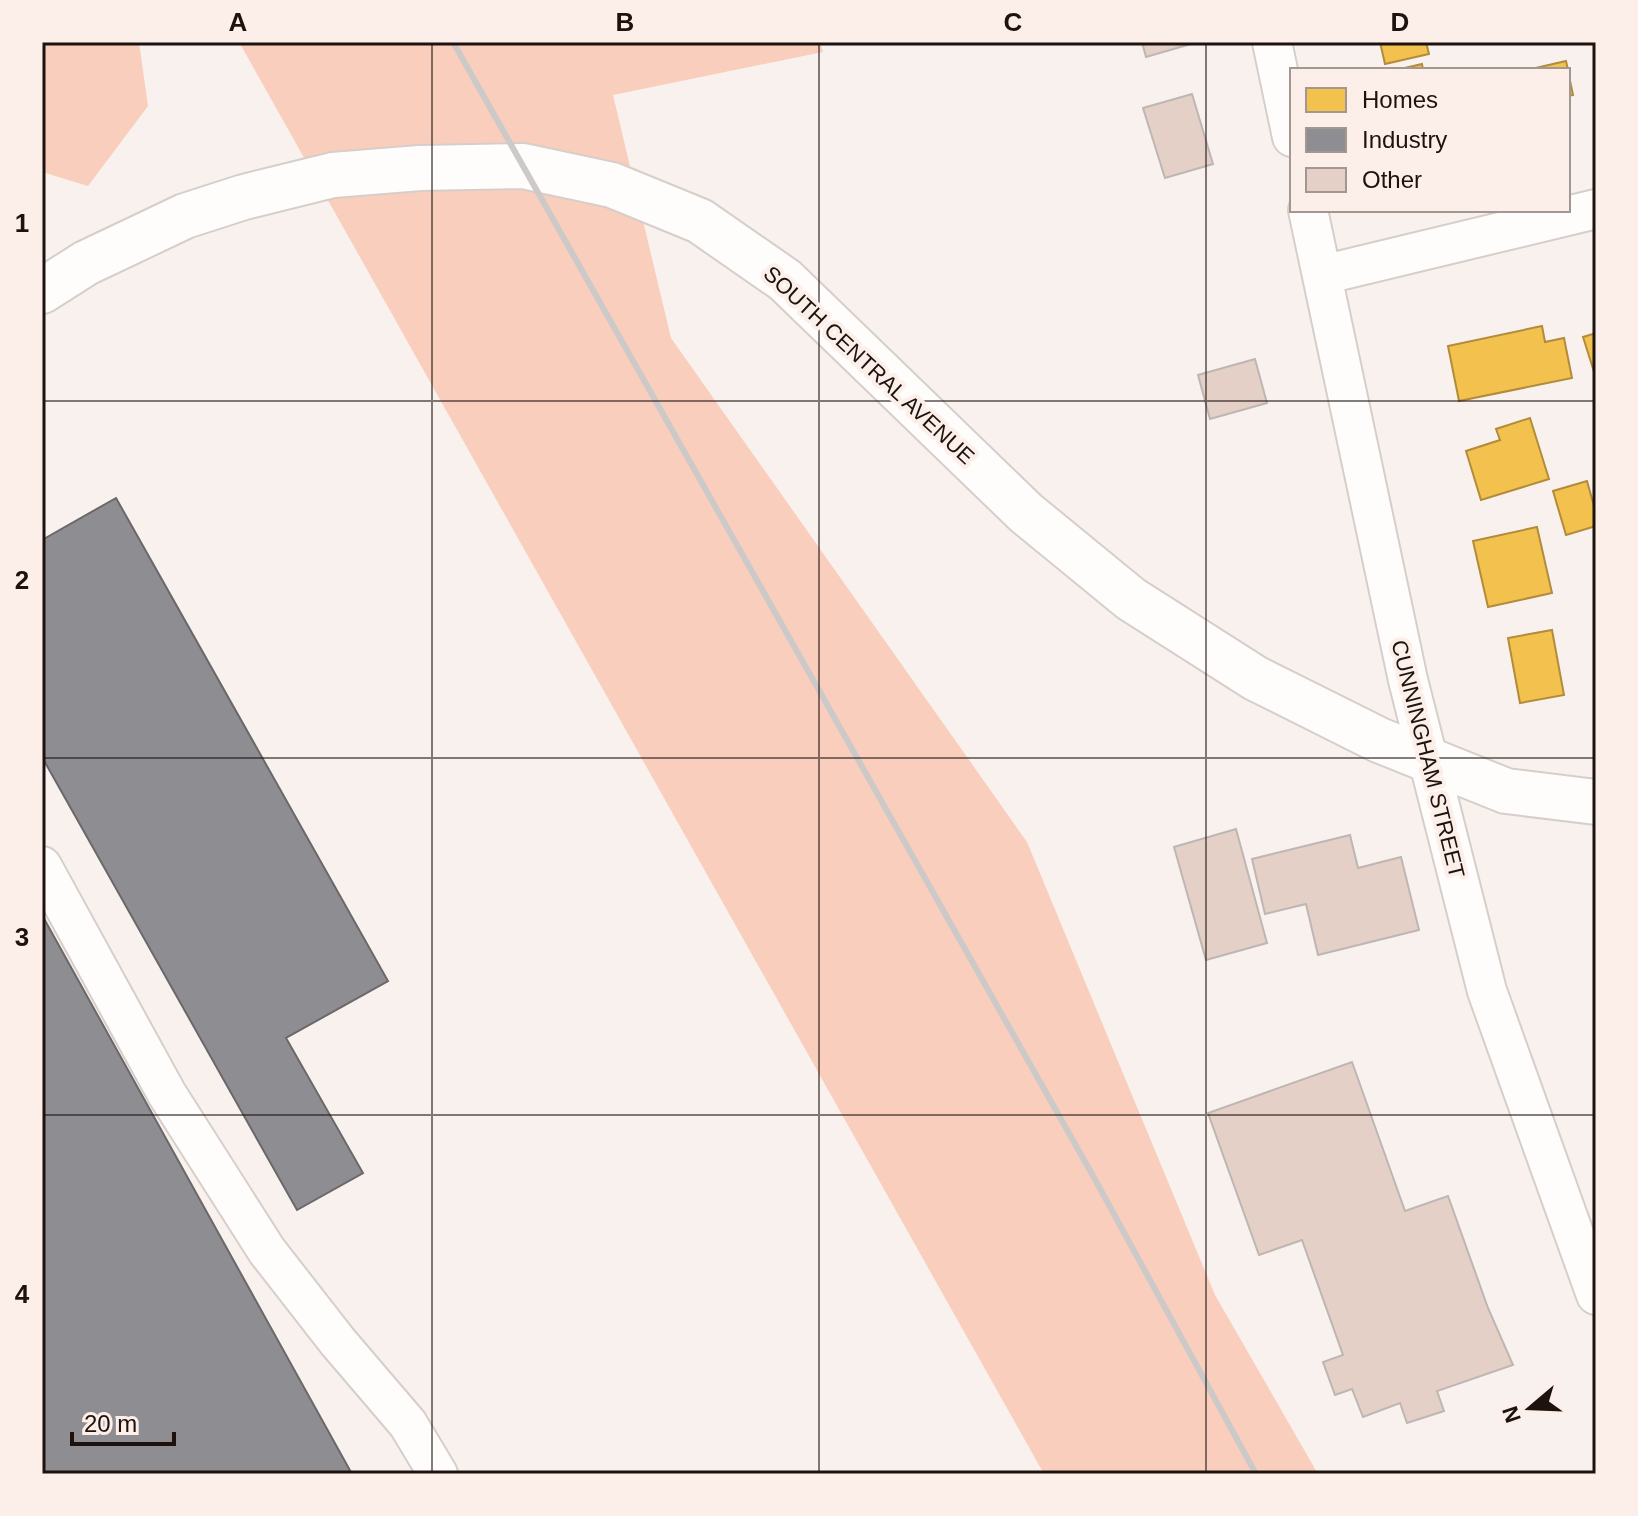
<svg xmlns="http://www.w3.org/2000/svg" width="1638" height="1516" viewBox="0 0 1638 1516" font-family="Helvetica,sans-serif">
	<rect width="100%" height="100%" fill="#f8f1ee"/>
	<!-- green -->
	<path fill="#facebc" d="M42,42H139L148,106L88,186L42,172Z
		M239,42H820L823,52L613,95L671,338L1027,842L1215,1295L1318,1474H1044Z"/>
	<!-- homes -->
	<path fill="#f2c14e" stroke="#b28c3b" stroke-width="2" d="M1380,42H1426L1429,54L1385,64Z
		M1566,61L1568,70H1531V69Z
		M1422,64L1423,70H1396Z
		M1568,71L1573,95L1568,96Z
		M1542,326L1545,342L1564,338L1572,378L1459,401L1448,346Z
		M1596,333V374L1595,375L1583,337Z
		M1530,418L1549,479L1481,500L1466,451L1500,440L1496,429Z
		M1587,481L1596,513V526L1566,535L1553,491Z
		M1537,527L1552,593L1488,607L1473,541Z
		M1552,630L1564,695L1520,703L1508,638Z"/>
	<!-- industry -->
	<path fill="#8d8d92" stroke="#6b686a" stroke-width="2" d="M116,498L388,981L286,1038L363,1173L297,1210L42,757V540Z
		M42,915L352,1474H42Z"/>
	<!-- building -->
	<path fill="#e4d0c7" stroke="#beb6b2" stroke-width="2" d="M1142,42H1191V44L1146,57Z
		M1192,94L1213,164L1165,178L1143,108Z
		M1255,359L1267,403L1210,419L1198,375Z
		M1236,829L1267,943L1206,960L1174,847Z
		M1350,835L1358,868L1401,857L1419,930L1318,955L1306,904L1265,914L1252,859Z
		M1352,1062L1405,1211L1448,1196L1488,1308L1513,1365L1437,1391L1444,1411L1407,1423L1400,1403L1363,1417L1352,1389L1335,1395L1323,1362L1343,1355L1302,1240L1259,1255L1208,1113Z"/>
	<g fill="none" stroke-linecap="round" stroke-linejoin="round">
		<!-- minor casing -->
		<g stroke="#d7ceca" stroke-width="42">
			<path id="minor" d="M1272,42L1292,137
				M1308,210L1408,680L1487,991L1596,1295
				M1322,275L1596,209
				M42,866L167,1094L267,1251L338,1342L408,1424L438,1474"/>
		</g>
		<!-- major casing -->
		<g stroke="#d7ceca" stroke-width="48">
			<path id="major" d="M42,291L86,263L185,216L244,197L333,175L420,168L523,166L612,185L700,221L785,280L1026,513L1131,599L1255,678L1379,740L1506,791L1596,802"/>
		</g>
		<!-- minor -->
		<use href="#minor" stroke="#fefdfc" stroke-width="38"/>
		<!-- major -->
		<use href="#major" stroke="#fefdfc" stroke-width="44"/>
		<!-- rail -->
		<path stroke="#ccc9c8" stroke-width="6" d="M453,42L1092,1174L1256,1474"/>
	</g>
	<!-- grid -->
	<path fill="none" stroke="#1d120e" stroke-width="2" stroke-opacity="0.55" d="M432,42V1474M819,42V1474M1206,42V1474M42,401H1596M42,758H1596M42,1115H1596"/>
	<g text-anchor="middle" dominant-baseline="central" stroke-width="8" stroke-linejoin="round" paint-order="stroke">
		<!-- street labels -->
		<g font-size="22" fill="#1d120e" stroke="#fcefea">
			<text transform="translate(869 365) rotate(43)">SOUTH CENTRAL AVENUE</text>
			<text transform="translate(1428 759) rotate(76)">CUNNINGHAM STREET</text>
		</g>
	</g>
	<!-- border -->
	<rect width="1638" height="1516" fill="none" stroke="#fcefea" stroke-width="88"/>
	<!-- legend -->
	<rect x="1290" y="68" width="280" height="144" fill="#fcefea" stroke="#a39792" stroke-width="2"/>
	<rect x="1306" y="88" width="40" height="24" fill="#f2c14e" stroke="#a39792" stroke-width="2"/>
	<text x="1362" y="108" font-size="24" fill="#1d120e">Homes</text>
	<rect x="1306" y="128" width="40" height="24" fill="#8d8d92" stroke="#a39792" stroke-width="2"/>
	<text x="1362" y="148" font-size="24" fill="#1d120e">Industry</text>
	<rect x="1306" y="168" width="40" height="24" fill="#e4d0c7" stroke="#a39792" stroke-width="2"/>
	<text x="1362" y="188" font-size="24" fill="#1d120e">Other</text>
	<!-- north arrow -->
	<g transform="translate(1530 1408) rotate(251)" stroke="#fcefea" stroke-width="6" paint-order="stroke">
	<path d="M0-6L14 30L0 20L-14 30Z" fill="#1d120e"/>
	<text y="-12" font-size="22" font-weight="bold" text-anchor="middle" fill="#1d120e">N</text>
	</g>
	<!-- scale -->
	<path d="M72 1432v12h102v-12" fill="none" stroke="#1d120e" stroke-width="4"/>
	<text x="84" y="1432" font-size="24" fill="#1d120e" stroke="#fcefea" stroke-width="6" paint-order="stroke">20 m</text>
	<rect x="44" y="44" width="1550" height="1428" fill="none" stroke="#1d120e" stroke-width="3"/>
	<g font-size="26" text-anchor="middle" font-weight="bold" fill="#1d120e">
		<text x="238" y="31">A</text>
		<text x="625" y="31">B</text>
		<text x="1013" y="31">C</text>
		<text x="1400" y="31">D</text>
		<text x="22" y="232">1</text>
		<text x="22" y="589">2</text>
		<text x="22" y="946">3</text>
		<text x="22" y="1303">4</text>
	</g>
</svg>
